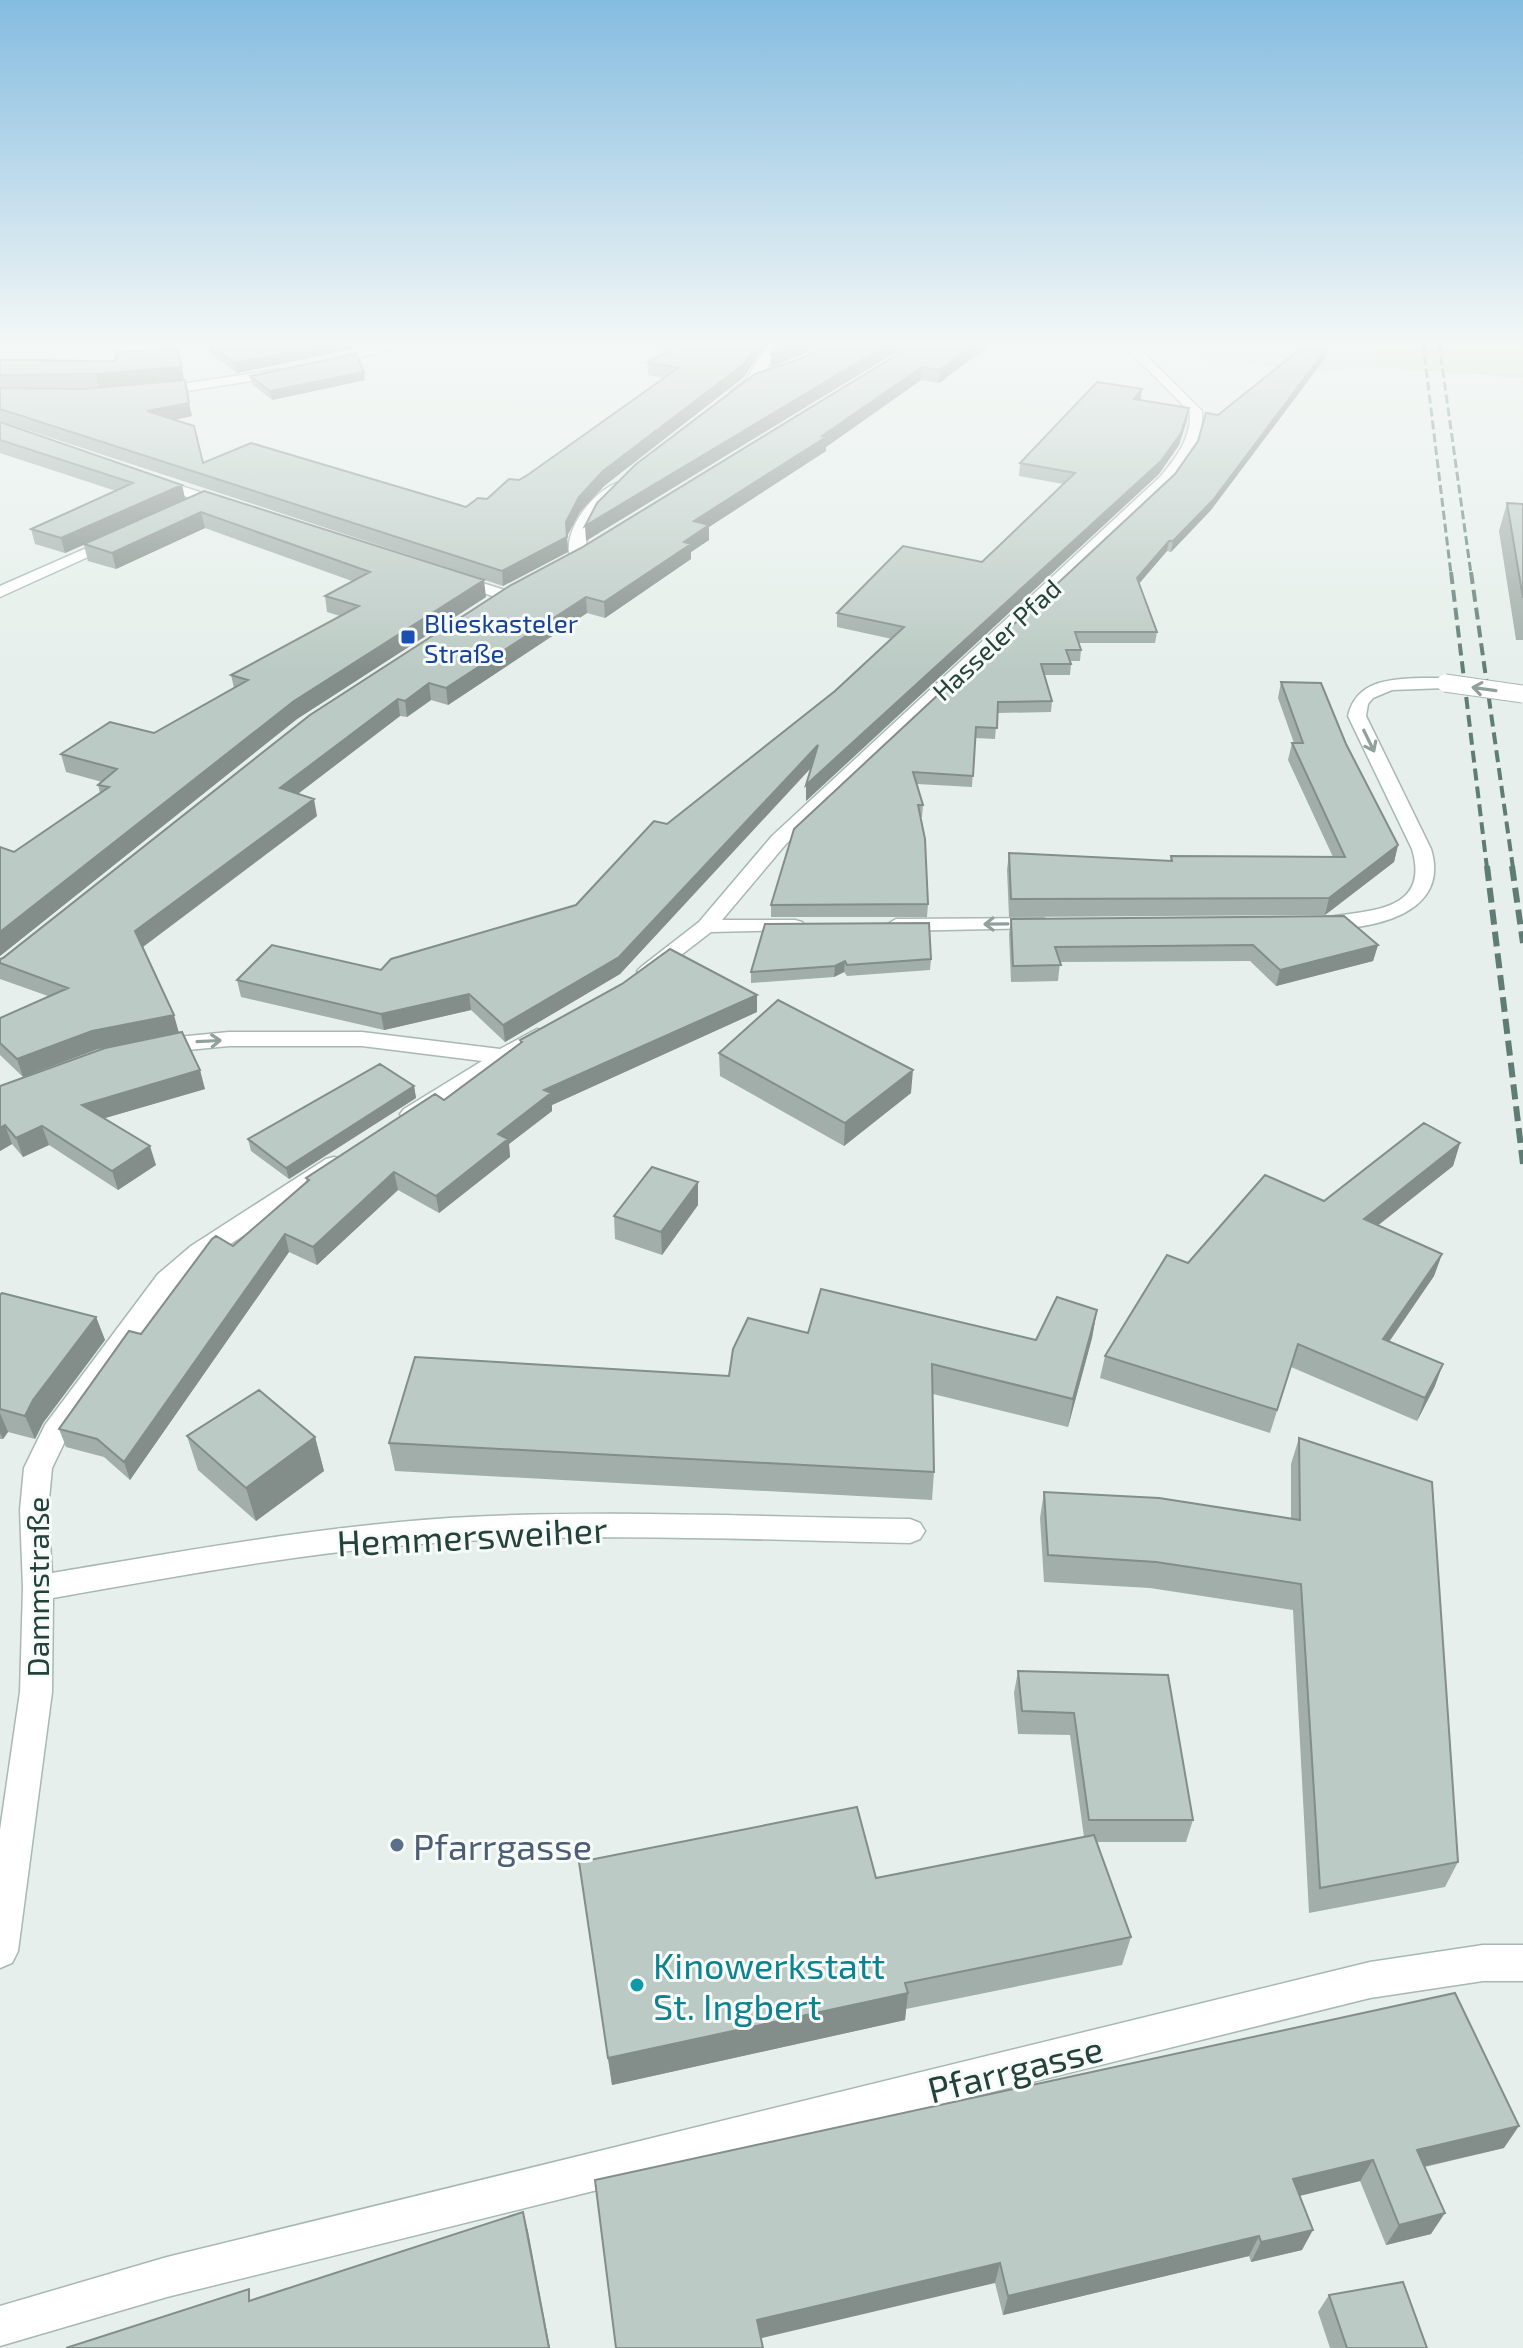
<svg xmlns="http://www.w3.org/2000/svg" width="1523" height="2348" viewBox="0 0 1523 2348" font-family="'Exo 2',sans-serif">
	<rect width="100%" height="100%" fill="#e6efeb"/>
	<!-- built -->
	<path fill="#d4dfda" d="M1142,343H1371L1376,367L1323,371L1219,361Z"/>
	<!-- green -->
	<path fill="#bfe0c8" d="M1371,343H1523V378L1376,367Z"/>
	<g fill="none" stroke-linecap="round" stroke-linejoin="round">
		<!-- street casing -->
		<g stroke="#a8b8b2" stroke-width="3">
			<path id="street" d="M390,343H409L328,367L322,363Z
				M769,343H781C770,361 754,400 730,398V392L746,380Z
				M1121,343H1134L1202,411C1204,440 1188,460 1171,482L786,844L722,920H795L802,922L805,926L802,930L711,932L655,975H641L637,971L641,967L699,922L772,836L1161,476C1177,456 1191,439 1190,412Z
				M280,369L286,373L284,376L155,396L149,392L155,388Z
				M154,477L230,502L232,505L225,509L220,508L149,484L147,481Z
				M617,483L624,487L589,526L584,557L576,562L571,560C560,533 592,492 617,483Z
				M116,535L121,536V542L0,597V586Z
				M454,574L511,592L513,595L505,600L449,582V576Z
				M1420,678H1445L1453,683L1445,688L1392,690L1373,698L1368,704L1366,716L1431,849C1447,901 1400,921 1357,927C1343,929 1327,932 1313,928L1310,924L1313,920C1354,909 1433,919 1412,849L1348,716C1356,681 1389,679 1420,678Z
				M1043,918L1053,924L1050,928L896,931L886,925L896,919Z
				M537,1029L545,1031L548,1036L545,1041L412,1121L404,1119L400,1114L404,1109L482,1061L362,1046H229L157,1053L149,1051L146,1046L149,1041L157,1039L229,1032H362L500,1049Z
				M334,1157L342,1159L346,1165L342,1171L209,1258L176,1286L66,1439L52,1468L48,1510L52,1573C184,1551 315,1527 449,1518C602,1509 757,1517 910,1519L920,1523L925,1531L920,1539L910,1543C757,1540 602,1532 449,1542C316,1550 184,1575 53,1598L52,1692L18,1951L12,1963L0,1968V1830L20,1692L23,1588L20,1510L24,1468L45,1425L158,1274L191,1246L326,1159Z
				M1483,1945H1523V1981H1483L1370,1998L167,2297L0,2346V2306L167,2257L1370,1962Z"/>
		</g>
		<!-- street -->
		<use href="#street" fill="#fff" fill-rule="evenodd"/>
		<!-- rail-far2 -->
		<path stroke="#5f7d75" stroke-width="3" stroke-dasharray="9 4" stroke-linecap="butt" d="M1423,343L1451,574
			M1439,343L1471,574"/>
		<!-- rail-far1 -->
		<path stroke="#5f7d75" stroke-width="4" stroke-dasharray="12 6" stroke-linecap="butt" d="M1451,572L1487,868
			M1471,572L1513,868"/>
		<!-- rail -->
		<path stroke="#5f7d75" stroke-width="6" stroke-dasharray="15 7" stroke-linecap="butt" d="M1487,866L1523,1164
			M1512,866L1523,943"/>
		<!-- street-bridge casing -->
		<g stroke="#a8b8b2" stroke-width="19" stroke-linecap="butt">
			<path id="street-bridge" d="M1445,683L1523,694"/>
		</g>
		<!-- street-bridge -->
		<use href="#street-bridge" stroke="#fff" stroke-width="17"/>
	</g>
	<!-- wall -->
	<path fill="#a1aea9" d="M208,343L352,349L237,373L210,353Z
		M626,343H767L744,377L604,486L580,512L567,536L568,552L503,586L0,421V388H94H0V360L184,380L192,416L175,420L203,463L466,507L487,499L529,474L663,378L648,375V362L667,352Z
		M916,343H993L939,383L921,380L826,447V451L709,527V540L691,552V559L605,618L587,613L448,705L431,700L407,717L400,716L298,794L317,816L143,947L179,1033L205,1089L105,1118L156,1165L118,1190L49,1145L23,1157L12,1144L0,1151V1086L131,1043L98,1049L23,1077L0,1055V1018L48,996L0,979V959L3,958L581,548Z
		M1326,357L1211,510L1171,552L1167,551L1139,584L1157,632L1155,643H1079L1081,650L1080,661H1070L1071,664L1070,675H1044L1052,701L1051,712L997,713L995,739L975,738L972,787L917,784L923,805L922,817H920L928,904L927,917H771V905L1175,474L1218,415Z
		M250,376L365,380L272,400L252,384Z
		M1142,389L1140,400L1187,420L1179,445L1159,474L806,801V785L812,767L620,974L505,1042L471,1010L384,1030L241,997L237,980L381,970L576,905L667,824L835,691L892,639L837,627V613L982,562L1063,484L1019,476L1020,463Z
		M0,422L182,485L185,499L204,491L486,597L297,719L0,956V847L14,852L100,793L98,785L102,782L66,772L61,754L154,733L234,688L231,675L340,616L327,612L325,596L352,581L205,528L116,569L88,561L84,545L65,553L35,544L31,529L116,491L0,453Z
		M1507,503L1523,504V640H1516L1499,531Z
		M1281,682L1346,744L1398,845L1394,862L1325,915L1009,917L1007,870L1009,853L1170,861L1171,856L1333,857L1288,760L1292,743H1294L1278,698Z
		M1011,919L1378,945L1373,961L1276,986L1250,961L1060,962L1058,981L1011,982L1009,934Z
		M929,923L931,959L930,970L847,976L844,972L834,977L751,983V972Z
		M757,1012L552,1105V1111L509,1144L510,1157L439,1213L398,1190L317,1265L289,1252L130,1480L104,1457L66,1447L59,1429L141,1334L233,1246L307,1182L306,1178L444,1100L520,1043V1040Z
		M719,1053L911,1093L844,1146L720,1076Z
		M414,1086L416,1098L289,1179L251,1151L248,1139Z
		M1460,1143L1453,1166L1378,1225L1442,1254L1434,1276L1389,1342L1435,1386L1417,1421L1291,1367L1270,1433L1100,1378L1105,1356L1324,1201Z
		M698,1182V1205L662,1255L615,1239L614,1216Z
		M0,1295L96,1317L105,1340L43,1423L35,1439L8,1432L3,1439H0Z
		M1097,1310L1092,1338L1068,1427L933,1394L934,1472L932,1500L395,1471L389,1443L729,1376L808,1333L1036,1340Z
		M187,1436L315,1437L324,1471L256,1521L198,1470Z
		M1299,1438L1458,1862L1445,1887L1309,1913L1293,1610L1150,1588L1044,1582L1040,1518L1044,1492L1291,1518V1464Z
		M1018,1671L1168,1675L1193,1820L1186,1842H1096L1131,1937L1122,1965L906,2009L905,2020L612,2085L579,1862L876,1878L1084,1837L1070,1735L1018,1734L1014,1693Z
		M1504,2148L1425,2167L1431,2234L1386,2245L1360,2181L1300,2196L1302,2250L1251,2262L1249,2256L1003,2315L995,2283L595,2180Z
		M1329,2295L1427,2348H1330L1318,2312Z"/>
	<!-- shaded-wall -->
	<path fill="#838d89" d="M334,343H351L352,349L237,373L235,363Z
		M758,343H767L744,377L604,486L580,512L567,536L568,552L503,586L502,571L566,522L579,497L603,471Z
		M797,343H828L771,367V354Z
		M890,343H911L586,541L585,526Z
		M977,343H993L939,383L940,370Z
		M1327,348L1326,357L1211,510L1171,552L1173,541Z
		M182,367L184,380L99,388L96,374Z
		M922,367L921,380L826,447V451L709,527V540L691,552V559L605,618L604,602L684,542L694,521L822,436Z
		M364,372L365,380L272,400L270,391Z
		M1142,389L1140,401L1134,399Z
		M189,403L192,416L150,425L147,411Z
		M1189,408L1187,420L1179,445L1159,474L806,801V785Z
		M182,485L185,499L65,553L61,538Z
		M201,512L205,528L116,569L112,553Z
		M1169,541L1167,551L1135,588L1137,578Z
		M484,580L486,597L297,719L0,956V932L294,701Z
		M586,597L587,613L448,705L446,688Z
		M429,683L431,700L407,717L405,701Z
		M398,699L400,716L283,805L280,788Z
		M818,745V760L620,974L505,1042L503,1025Z
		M314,799L317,816L140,949L135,931Z
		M1398,845L1394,862L1325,915L1329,898Z
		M1378,945L1373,961L1276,986L1280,970Z
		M845,961L844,972L834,977L835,966Z
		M469,994L471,1010L384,1030L381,1014Z
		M757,995V1012L552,1105V1111L509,1144L510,1157L439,1213L436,1196L498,1134L544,1090Z
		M174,1015L179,1033L98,1049L23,1077L17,1059L92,1031Z
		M200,1070L205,1089L88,1123L82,1105Z
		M913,1070L911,1093L844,1146L845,1123Z
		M414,1086L416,1098L289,1179L286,1168Z
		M5,1125L12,1144L0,1151V1128Z
		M42,1126L49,1145L23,1157L16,1138Z
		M1460,1143L1453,1166L1357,1242L1364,1219Z
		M150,1146L156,1165L118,1190L112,1171Z
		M394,1172L398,1190L317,1265L313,1247Z
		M698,1182V1205L662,1255L661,1232Z
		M285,1234L289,1252L130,1480L124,1462Z
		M1442,1254L1434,1276L1375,1362L1383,1339Z
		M1097,1310L1092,1338L1068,1427L1073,1399Z
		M96,1317L105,1340L43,1423L35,1439L25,1416L33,1400Z
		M1443,1364L1435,1386L1417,1421L1425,1398Z
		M0,1413L8,1432L3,1439L0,1433Z
		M315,1437L324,1471L256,1521L246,1488Z
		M908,1993L905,2020L612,2085L608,2058Z
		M1519,2126L1504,2148L1404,2171L1417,2150Z
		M1373,2160L1360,2181L1282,2200L1293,2179Z
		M523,2212L528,2231L550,2348H549Z
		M1445,2213L1431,2234L1386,2245L1399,2225Z
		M1313,2230L1302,2250L1251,2262L1261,2242Z
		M1259,2236L1249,2256L1003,2315L1008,2296Z
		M1000,2263L995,2283L758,2339L757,2320Z"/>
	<!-- building -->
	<path fill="#bbcac4" stroke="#838d89" stroke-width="2" d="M208,343H334L235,363Z
		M683,343H758L744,364L603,471L579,497L566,522L567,537L502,571L0,409V388L83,389L185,380L189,403L147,411L194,426L203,463L251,443L466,507L478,498L487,499L509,479L519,480L529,474L678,368L648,362Z
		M777,343H797L771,354Z
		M828,343H890L585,526L597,503L635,465L755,374L805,357Z
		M916,343H977L940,370L922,367L822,436L826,437L694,521L709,525L684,542L691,544L604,602L586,597L446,688L429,683L405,701L398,699L280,788L314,799L135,931L174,1015L92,1031L17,1059L0,1043V1018L68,988L0,963V959L3,958L310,715L511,585L581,548Z
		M1308,343H1322L1327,348L1213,500L1173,541H1169L1137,578L1157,632H1075L1081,650H1066L1071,664H1041L1052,701L998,702L997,728L976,727L973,776L913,772L923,805H918L925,839L928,904L771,905L794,829L1175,474L1198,441L1206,413L1218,415Z
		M177,348L182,367L96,374L0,375V360L115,361L117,352Z
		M356,354L364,372L270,391L250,376Z
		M1097,382L1142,389L1134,399L1189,408L1181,433L1161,461L806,785L818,745L619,957L503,1025L469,994L381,1014L237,980L272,945L381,970L391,959L576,905L654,821L667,824L835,691L904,627L837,613L903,546L982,562L1075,473L1020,463Z
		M0,422L182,485L61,538L31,529L133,483L0,440Z
		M204,491L484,580L294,701L0,932V847L14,852L109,787L98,785L117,769L61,754L110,722L154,733L248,680L231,675L359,606L325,596L370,572L201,512L112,553L84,544Z
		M1507,503L1523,504V598Z
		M1281,682L1321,683L1346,744L1398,845L1329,898L1011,899L1009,853L1172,861L1171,856L1345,857L1292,743H1303Z
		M1344,916L1378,945L1280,970L1253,945L1055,947L1061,965L1013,966L1011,919Z
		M929,923L931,959L847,965L845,961L835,966L751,972L765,924Z
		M670,949L757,995L544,1090L551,1093L498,1134L508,1139L436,1196L394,1172L313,1247L285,1234L124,1462L97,1439L59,1429L129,1331L141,1334L212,1239L216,1236L233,1246L309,1180L306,1178L435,1094L444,1100L522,1042L520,1040L622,984Z
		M778,1000L913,1070L845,1123L719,1053Z
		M182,1032L200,1070L82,1105L150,1146L112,1171L42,1126L16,1138L5,1125L0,1128V1086L105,1048Z
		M380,1064L414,1086L286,1168L248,1139Z
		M1424,1123L1460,1143L1364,1219L1442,1254L1383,1339L1443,1364L1425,1398L1298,1344L1277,1410L1105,1356L1167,1255L1188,1263L1265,1175L1324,1201Z
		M652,1167L698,1182L661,1232L614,1216Z
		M821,1289L1036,1340L1057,1297L1097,1310L1073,1399L932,1364L934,1472L389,1443L415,1357L729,1376L733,1349L748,1318L808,1333Z
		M2,1293L96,1317L33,1400L25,1416L0,1409V1295Z
		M259,1390L315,1437L246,1488L187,1436Z
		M1299,1438L1432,1482L1458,1862L1320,1888L1301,1584L1156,1562L1048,1555L1044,1492L1159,1498L1300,1520Z
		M1018,1671L1168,1675L1193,1820H1089L1074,1713L1022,1711Z
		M857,1807L876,1878L1094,1835L1131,1937L905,1983L908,1993L608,2058L579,1862Z
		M1455,1993L1519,2126L1417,2150L1445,2213L1399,2225L1373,2160L1293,2179L1313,2230L1261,2242L1259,2236L1008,2296L1000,2263L757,2320L763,2348H616L595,2180Z
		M523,2212L549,2348H66L249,2289V2301Z
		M1403,2282L1427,2348H1347L1329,2295Z"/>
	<!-- one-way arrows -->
	<defs><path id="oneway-shaft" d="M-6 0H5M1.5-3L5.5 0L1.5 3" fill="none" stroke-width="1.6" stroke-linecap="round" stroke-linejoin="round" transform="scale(2)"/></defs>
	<g stroke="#92a09c">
		<use href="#oneway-shaft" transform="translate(1484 689) rotate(-172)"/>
		<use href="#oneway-shaft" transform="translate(1369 741) rotate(64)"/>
		<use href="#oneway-shaft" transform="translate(996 924) rotate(179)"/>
		<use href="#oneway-shaft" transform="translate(209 1041) rotate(-3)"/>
	</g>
	<!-- sky -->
	<linearGradient id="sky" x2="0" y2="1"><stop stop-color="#84bce0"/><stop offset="0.51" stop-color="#f4f8f6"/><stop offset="1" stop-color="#f4f8f6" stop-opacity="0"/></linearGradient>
	<rect width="1523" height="672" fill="url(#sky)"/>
	<!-- markers -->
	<rect fill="#1a4fb4" stroke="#f7fbf9" stroke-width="3" x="400" y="629" width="16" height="16" rx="4"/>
	<circle fill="#5c6f8a" stroke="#f7fbf9" stroke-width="3" cx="397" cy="1845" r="8"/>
	<circle fill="#0f9aa8" stroke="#f7fbf9" stroke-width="3" cx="637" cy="1985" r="8"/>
	<g text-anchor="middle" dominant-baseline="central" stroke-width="6" stroke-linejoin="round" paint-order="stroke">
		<!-- far-transit labels -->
		<g font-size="26" fill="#164399" stroke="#f7fbf9" text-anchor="start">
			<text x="424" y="622">Blieskasteler<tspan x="424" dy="30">Straße</tspan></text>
		</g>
		<!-- far-street labels -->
		<g font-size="26" fill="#24423a" stroke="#f7fbf9">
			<text transform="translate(996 639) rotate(-43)">Hasseler Pfad</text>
		</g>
		<!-- street labels -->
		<g font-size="30" fill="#24423a" stroke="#f7fbf9">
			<text transform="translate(37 1587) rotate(-90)">Dammstraße</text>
		</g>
		<!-- near-street labels -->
		<g font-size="36" fill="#24423a" stroke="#f7fbf9">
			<text transform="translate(472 1535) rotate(-3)">Hemmersweiher</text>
			<text transform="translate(1015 2068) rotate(-14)">Pfarrgasse</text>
		</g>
		<!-- near-service labels -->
		<g font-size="36" fill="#4e5e75" stroke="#f7fbf9" text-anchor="start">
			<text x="413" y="1845">Pfarrgasse</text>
		</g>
		<!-- near-culture labels -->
		<g font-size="36" fill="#0d838f" stroke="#f7fbf9" text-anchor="start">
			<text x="653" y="1964">Kinowerkstatt<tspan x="653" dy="41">St. Ingbert</tspan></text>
		</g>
	</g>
</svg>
